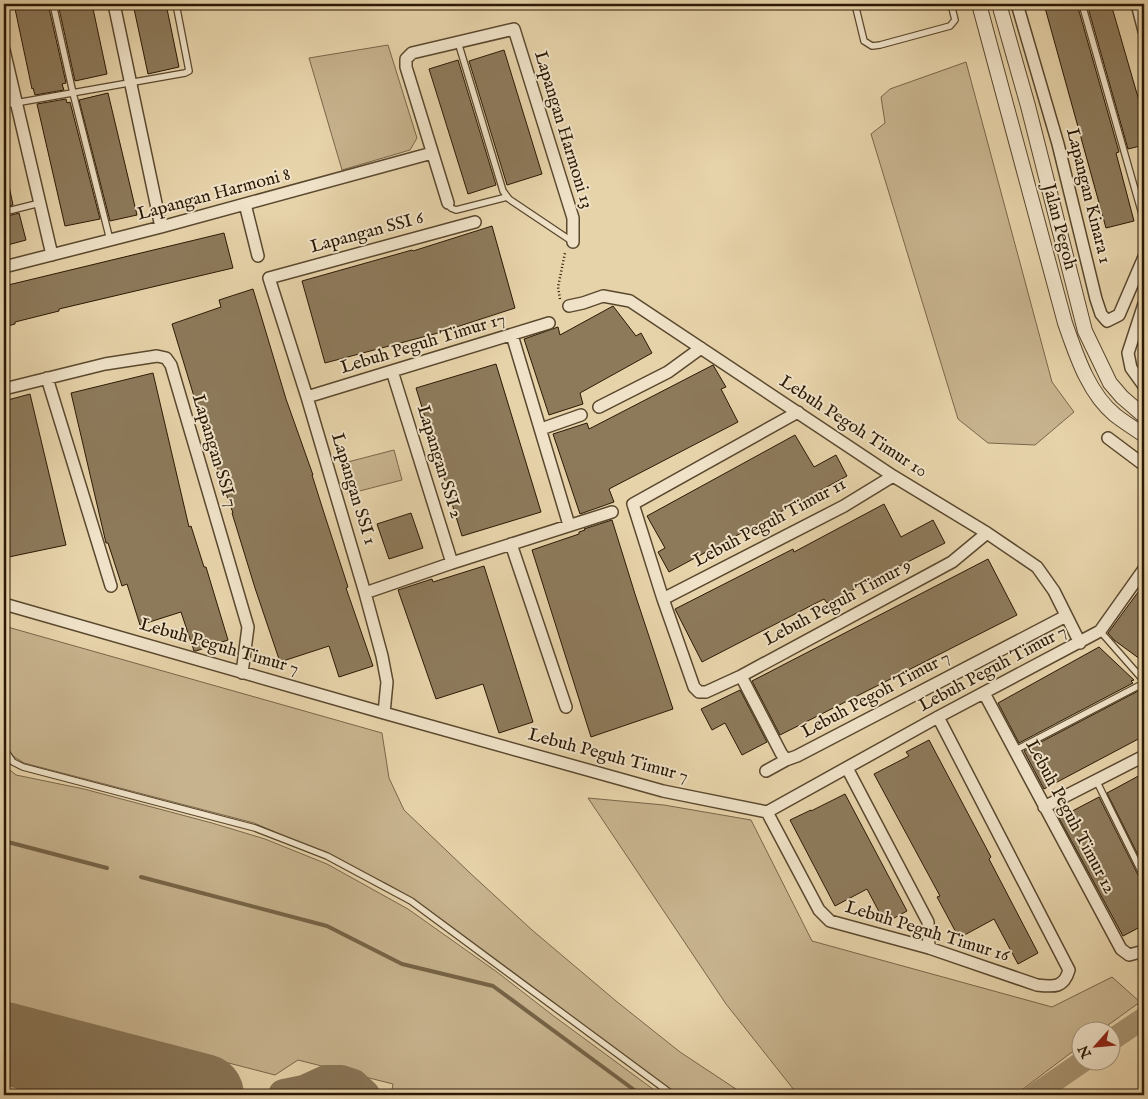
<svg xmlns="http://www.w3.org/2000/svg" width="1148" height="1099" viewBox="0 0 1148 1099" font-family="'IM FELL English',serif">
	<rect width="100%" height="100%" fill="#e7d3aa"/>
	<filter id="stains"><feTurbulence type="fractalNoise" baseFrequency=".004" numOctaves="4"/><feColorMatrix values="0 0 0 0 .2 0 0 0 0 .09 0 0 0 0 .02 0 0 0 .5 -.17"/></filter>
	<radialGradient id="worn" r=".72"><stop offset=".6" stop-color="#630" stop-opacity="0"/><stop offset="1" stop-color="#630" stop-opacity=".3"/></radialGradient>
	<!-- green -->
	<path fill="#c7b38e" stroke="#79664a" d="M388,45L417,138L410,150L342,170L309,58Z
		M966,62L1052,382L1074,412L1035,445L988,443L958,419L871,134L885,123L881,97L890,89Z
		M394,450L402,480L348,494L340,464Z
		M4,626L382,733L389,778L404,810L470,873L532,930L616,1001L680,1052L745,1095H678L413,899L389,885L313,848L254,823L24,763L13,756L4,744Z
		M4,765L16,775L84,789L212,823L265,839L327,864L408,909L497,972L555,1017L661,1095H391L393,1084L298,1060L275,1075L4,1005Z
		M588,798L664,805L751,820L812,941L1052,1007L1112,977L1140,1002L1100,1031L1080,1032V1046L1015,1095H798L726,1004Z"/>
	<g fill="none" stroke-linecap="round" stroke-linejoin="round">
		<!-- stream -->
		<path stroke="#756346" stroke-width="4" d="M4,841L107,868
			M141,877L327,926L402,964L493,986L641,1095"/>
		<!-- river -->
		<path stroke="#a79472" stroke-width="22" d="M1110,1041L1144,1018
			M1034,1095L1082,1062"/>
		<!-- taxiway -->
		<path stroke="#897658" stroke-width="32" d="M166,1085L203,1095
			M284,1095L304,1091L326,1081H341L353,1085L364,1095"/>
		<!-- runway -->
		<path stroke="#897658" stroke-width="82" d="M4,1043L203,1095"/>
	</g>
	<!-- building -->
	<path fill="#8d7a5b" stroke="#2b1905" d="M14,4H48L66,83L62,84L64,90L35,95L33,88L32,89Z
		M58,4H92L107,74L75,81Z
		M133,4H166L179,67L148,74Z
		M1044,4H1077L1119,152L1116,153L1134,221L1106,228Z
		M1087,4H1111L1144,118V145L1128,149Z
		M504,50L542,174L507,185L469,61Z
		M458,60L496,185L468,194L429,69Z
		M108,93L137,215L110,221L79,100Z
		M66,99L67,103L70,102L100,219L65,226L37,104Z
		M8,181L13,205L4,207V182Z
		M19,213L26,240L4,246V217Z
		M492,226L515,308L438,333L325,363L302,281L412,250L413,251Z
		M224,233L233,268L59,309V311L15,322V324L4,327V286Z
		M253,289L286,399L313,475H312L324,513L348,587L346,588L373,666L339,677L329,646L280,662L255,588L232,513H233L206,436L172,324L221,307L219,300Z
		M613,306L636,336L641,333L652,353L580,393L583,404L549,415L524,339L558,327L560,335Z
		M496,364L541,512L462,536L416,388Z
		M713,365L726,387L721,389L738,422L609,489L614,502L580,514L553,434L587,423L589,429Z
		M153,373L189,527L191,526L204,567H206L228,640L196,651H194L181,612L140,625L127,584L122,586L108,543H106L71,393Z
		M30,394L66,545L4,558V466H10L4,439V401Z
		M795,435L814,467L836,455L847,476L669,572L658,552L665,548L647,516Z
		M884,504L901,537L933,520L945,543L827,603L824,599L702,662L675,609L793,549L794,552Z
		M411,513L423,548L389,559L377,524Z
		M612,520L635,594L673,709L591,737L532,550L579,534V532L585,530L584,529Z
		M988,559L1017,615L780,735L752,681Z
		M484,566L533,722L499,733L483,684L436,699L398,590L432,579L433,582Z
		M1144,584V662L1114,640L1108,633Z
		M1099,647L1134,680L1131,681L1133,683L1019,743L998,703Z
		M740,690L767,742L742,755L725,723L712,730L701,709Z
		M1140,690L1144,695V736L1044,789L1024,751Z
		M929,740L991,857L989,859L1038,953L1018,964L994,919L959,938L937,897L940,896L874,774L909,756L906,752Z
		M1144,773V867L1107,793Z
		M845,794L907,911L885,923L867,889L835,906L790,820L811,810V811Z
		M1099,797L1140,879L1144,882V925L1123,936L1059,818Z"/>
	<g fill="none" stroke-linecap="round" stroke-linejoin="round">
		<!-- service casing -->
		<g stroke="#5a482e" stroke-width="8">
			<path id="service" d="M53,4L73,93L110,240
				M855,4L864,41L872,46L880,45L950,26L955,20L951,4
				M1082,4L1144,221
				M458,42L503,191L509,199L573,242
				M4,105L185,73L189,71L176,4
				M448,203L451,208L456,210L507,197
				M4,212L40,203
				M1100,631L1144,681
				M4,749L13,762L23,767L255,828L327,856L411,901L673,1095
				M1014,751L1144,683
				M1096,780L1144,877"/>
		</g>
		<!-- minor casing -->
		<g stroke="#5a482e" stroke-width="14">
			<path id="minor" d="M114,4L161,227
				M1017,4L1058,144L1096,299L1101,314L1107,321L1119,315L1144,257
				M1137,4L1144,31
				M4,50L52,255
				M448,203L406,67V59L412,53L514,29L573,218V242
				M245,204L258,256
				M4,267L161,227L432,153
				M1144,304L1128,353L1131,368L1144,386
				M569,306L583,303L603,296L630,301L893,476L987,533L1037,567L1054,591L1080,643
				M512,335L569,525
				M392,371L452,563
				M47,378L111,586
				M4,389L105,364L157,356L166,358L171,365L248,627L242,673
				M307,397L549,323
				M599,407L668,372L701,348
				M798,412L633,504L663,599L694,687L699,692H706L741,676L952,562L987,533
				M541,429L581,415
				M1108,438L1144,465
				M511,544L566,707
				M365,593L452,563L612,512
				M663,599L844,506L893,476
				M4,604L384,713L663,791L767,812L938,717L1100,631L1144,569
				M741,676L781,753L786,760L797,756L1066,616
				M984,693L1121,949L1129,955L1144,951
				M384,713L387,682L382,656L365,593L307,397L269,278L475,222
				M847,768L928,922L929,948
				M766,771L786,760
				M1044,807L1144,756
				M767,812L819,910L830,921L929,948L1037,985C1054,987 1064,988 1069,970L938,717"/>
		</g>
		<!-- tertiary casing -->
		<g stroke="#5a482e" stroke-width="16">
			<path id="tertiary" d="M979,4L1065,323C1076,354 1088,393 1115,415C1124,422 1135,429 1144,435
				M999,4L1028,106L1085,331L1110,383L1122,397L1144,416"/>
		</g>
		<!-- path -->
		<path stroke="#2b1905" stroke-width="2.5" stroke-dasharray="1 2.5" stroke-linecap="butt" d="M560,299L558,287L565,253"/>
		<!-- service -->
		<use href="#service" stroke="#efe2c8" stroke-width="5.5"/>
		<!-- minor -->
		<use href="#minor" stroke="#efe2c8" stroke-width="11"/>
		<!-- tertiary -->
		<use href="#tertiary" stroke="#efe2c8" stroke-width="14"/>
	</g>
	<g text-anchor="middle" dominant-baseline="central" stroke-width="4" stroke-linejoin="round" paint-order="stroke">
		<!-- street labels -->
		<g font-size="18" fill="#2b1905" stroke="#efe2c8">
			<text transform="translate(563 130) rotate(73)">Lapangan Harmoni 13</text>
			<text transform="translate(214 195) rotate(-15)">Lapangan Harmoni 8</text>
			<text transform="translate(1088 196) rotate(76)">Lapangan Kinara 1</text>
			<text transform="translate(1059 227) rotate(75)">Jalan Pegoh</text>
			<text transform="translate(367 233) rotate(-15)">Lapangan SSI 6</text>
			<text transform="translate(423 344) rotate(-17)">Lebuh Peguh Timur 17</text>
			<text transform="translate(853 427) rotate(33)">Lebuh Pegoh Timur 10</text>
			<text transform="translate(214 451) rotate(73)">Lapangan SSI 7</text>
			<text transform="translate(439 462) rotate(73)">Lapangan SSI 2</text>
			<text transform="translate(353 489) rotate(73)">Lapangan SSI 1</text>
			<text transform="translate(770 523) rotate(-28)">Lebuh Peguh Timur 11</text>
			<text transform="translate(838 603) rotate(-28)">Lebuh Peguh Timur 9</text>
			<text transform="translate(219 647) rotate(16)">Lebuh Peguh Timur 7</text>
			<text transform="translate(993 669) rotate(-28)">Lebuh Peguh Timur 7</text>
			<text transform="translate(876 695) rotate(-28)">Lebuh Pegoh Timur 7</text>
			<text transform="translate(608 756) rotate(15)">Lebuh Peguh Timur 7</text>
			<text transform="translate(1070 817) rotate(62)">Lebuh Peguh Timur 12</text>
			<text transform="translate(927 932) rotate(17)">Lebuh Peguh Timur 16</text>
		</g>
	</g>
	<!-- margin -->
	<rect width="1148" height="1099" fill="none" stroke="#e7d3aa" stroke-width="20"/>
	<rect x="5" y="5" width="1138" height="1089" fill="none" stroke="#2b1905" stroke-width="2.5"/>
	<rect x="10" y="10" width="1128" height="1079" fill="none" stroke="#2b1905"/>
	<!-- north arrow -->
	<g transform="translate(1096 1046) rotate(243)"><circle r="24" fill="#efe2c8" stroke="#a1927a"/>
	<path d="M0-4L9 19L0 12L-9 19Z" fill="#8f2418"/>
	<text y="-8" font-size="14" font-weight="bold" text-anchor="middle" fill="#2b1905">N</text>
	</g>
	<rect width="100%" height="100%" filter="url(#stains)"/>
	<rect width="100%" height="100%" fill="url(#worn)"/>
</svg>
